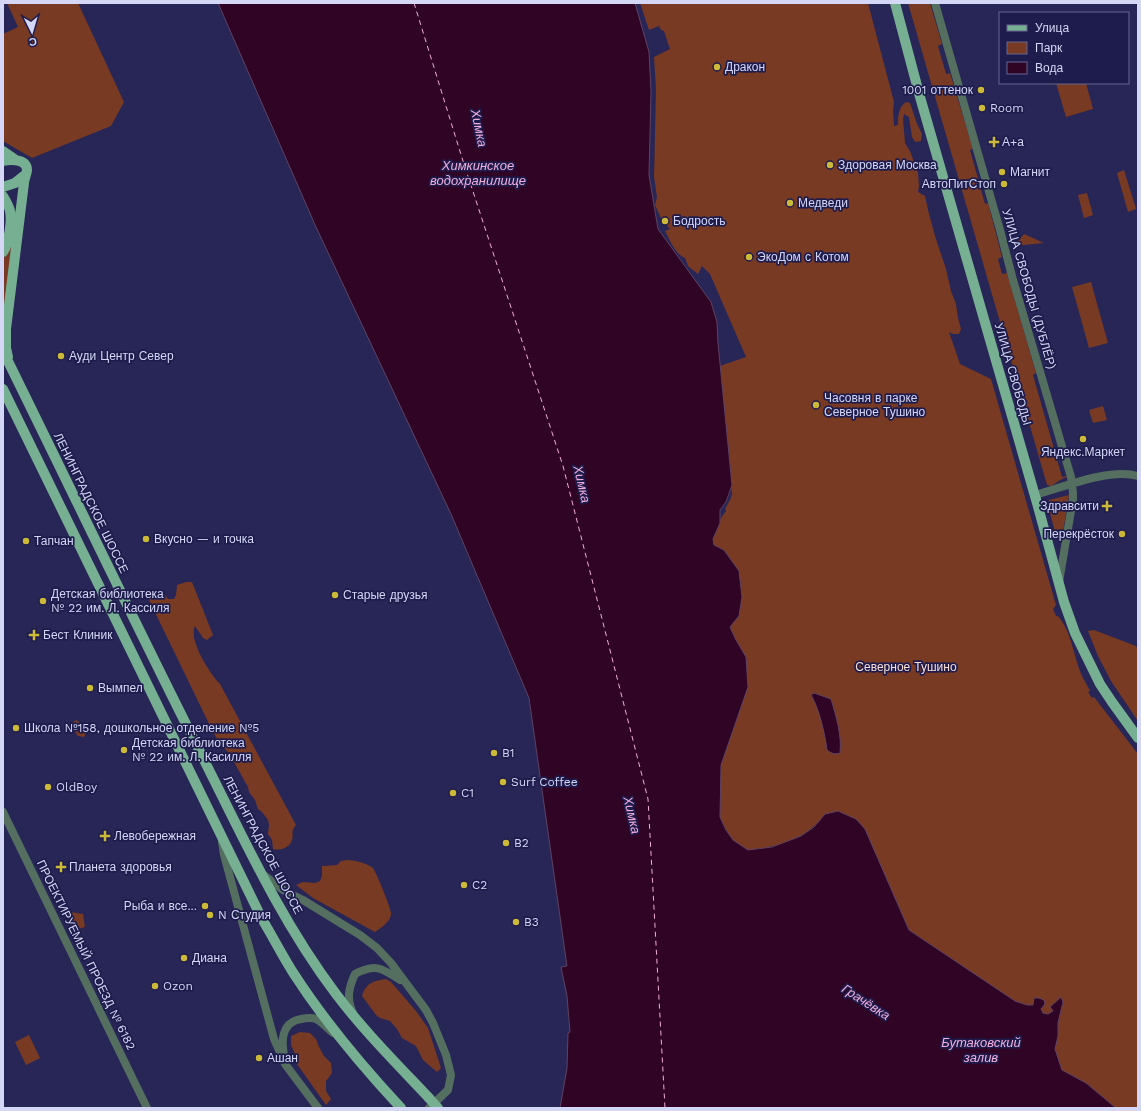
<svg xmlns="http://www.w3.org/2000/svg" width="1141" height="1111" viewBox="0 0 1141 1111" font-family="'Work Sans',sans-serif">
	<rect width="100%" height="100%" fill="#272657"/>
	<!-- green -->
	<path fill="#793a23" d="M7,3H78L124,102L111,126L32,158L3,141V34L18,27Z
		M640,3H868L894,102L893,110L894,126L898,125C898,116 898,108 906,102L910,103L917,124L922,134L921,141L915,142L912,137L909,117L904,114L903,119L905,143L910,151L918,173L919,186L918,192L925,196L928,210L935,236L946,269L951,291L956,304L958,318L961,329L959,334H953L949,332L960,364L991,379L1056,605L1053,609L1056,616H1058C1071,631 1073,653 1080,671C1082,678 1087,684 1090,691L1088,692L1092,698L1094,697L1138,754V1108H1116L1086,1083L1062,1070L1055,1049L1058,1036V1023L1063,1002L1048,1014L1043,1013L1041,1008L1043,1006L1034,999L1033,1005H1027L1015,1001L909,930L865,829L856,819L826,814C803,840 782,846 748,850L733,840L726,830L720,817L721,765L748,687L746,657L736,640L730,627L724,550L714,545C711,534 719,520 726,511L725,509L730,500L732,494L720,366L746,357L710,274L702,266L698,274L688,266L685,258C675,254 670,240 665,231L670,229L661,218L655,205L657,197L654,177L656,89L654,57L670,49L664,31L661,30L659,26L649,30Z
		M908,3H930L942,44L938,46L946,74L950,73L973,149L970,150L985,204L988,203L1002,257L998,259L1002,274L1007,273L1036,373L1033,375L1062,477L1067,476V477L1062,479L1051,486L1047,485Z
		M1056,83H1086L1093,109L1066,117Z
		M1124,170L1136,209L1128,212L1117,173Z
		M1087,193L1093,215L1084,218L1078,195Z
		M1024,234L1044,243L1014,246Z
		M12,244L4,312L3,310V259L6,255Z
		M1091,282L1108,343L1089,348L1072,287Z
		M1103,406L1107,420L1093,423L1089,410Z
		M1069,495L1063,532L1060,534L1055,532L1048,505L1049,500Z
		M186,582H192L213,635L207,640L203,638L195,626C188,640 210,674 220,684L296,825C290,832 294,833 292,840C290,848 279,851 273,849L272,840L268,834L269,825L268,820L262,812L258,809L255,800L249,792L248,787L229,753L221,745L213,732L150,602L148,597C154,598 157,596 161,593L165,595L168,599H174L176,595L177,585Z
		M1094,630L1136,646L1138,650V721L1111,681L1098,656L1088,631Z
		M76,720L82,724L90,727L84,737L78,736L70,725Z
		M347,860C354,860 367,863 373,868C375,870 392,910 391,914C391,921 381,928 375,932L313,898L296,885L303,882L315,883L320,881L322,876V866L337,865L341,861Z
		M70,912L83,914L85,927L75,930Z
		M386,979L391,982L416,1011L428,1028L441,1068L437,1072L423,1060L416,1046L402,1038L397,1029L390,1021L380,1018L376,1015L362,996C366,983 373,981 386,979Z
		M300,1032L310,1033L316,1039L319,1047L324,1056L331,1063L332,1073L326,1081V1091L331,1099L326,1105L297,1064L295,1054L291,1045V1036Z
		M29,1035L40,1058L26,1065L15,1042Z"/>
	<!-- water -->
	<path fill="#2f0424" stroke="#604363" d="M218,3H635L649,52L651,92L649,175L658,229L711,302L717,322L718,343L732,485L726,502L720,510V523L713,539L714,545L724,550L739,571L742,597L739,616L730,627L736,640L746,657L748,687L721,765L720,817L726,830L733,840L748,850L772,847L801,836L814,827L825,814L838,811L856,819L865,829L909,930L1015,1001L1027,1005H1033L1034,998H1039L1044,1000L1045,1004L1041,1009L1043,1013L1048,1014L1053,1011L1050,1007L1061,997L1063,1002L1058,1023V1036L1055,1049L1062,1070L1086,1083L1116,1108H560L567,1068L568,1033L570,1032L567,996L561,967L567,966L529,698L451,514L316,227Z
		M814,693L831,699C836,716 842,735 840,753C834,755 831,753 827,750C825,734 819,708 811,695Z"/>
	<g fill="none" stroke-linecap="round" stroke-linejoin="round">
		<!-- ferry -->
		<path stroke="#f3adda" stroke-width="1" stroke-dasharray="5 4" stroke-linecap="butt" d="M414,3L463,161L563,466L648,799L665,1108"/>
		<!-- minor -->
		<path stroke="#546f60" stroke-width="8" d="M935,3L1000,230L1013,280L1071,477L1073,493V499L1059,582
			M1035,495C1064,487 1109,468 1138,476
			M3,812L147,1108
			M222,842L224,855L274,1039L285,1064L318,1108
			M265,876L283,890L303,900L360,935L377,948L391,963L426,1010L433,1023L446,1055L451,1075L448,1090L429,1108
			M353,1013C346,998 349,987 355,974C375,963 382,968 400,980
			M284,1055C281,1040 282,1022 301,1019C306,1018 311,1017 316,1019C322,1022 328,1029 333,1033"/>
		<!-- major -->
		<path stroke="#77af92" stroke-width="10" d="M895,3L920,97L1037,503L1064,602L1075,633L1100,684L1112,702L1138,738
			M3,151L16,160
			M3,161C11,159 27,159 27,170C27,174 24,179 24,183L6,329V348L8,357
			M3,187L15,183L25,175
			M3,196C6,201 9,206 10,211C12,221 9,243 3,252
			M3,351C69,485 133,619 200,752C242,835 280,920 336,994C364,1031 397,1064 429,1098
			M3,389L262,919C273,937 283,957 294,974C325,1022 362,1066 401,1108"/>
		<!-- major-bridge -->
		<path stroke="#77af92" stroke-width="10" d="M429,1098L438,1108"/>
	</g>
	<!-- markers -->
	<g fill="#ccb938" stroke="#1e1c4c" stroke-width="1.5">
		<circle cx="717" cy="67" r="4"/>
		<circle cx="981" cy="90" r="4"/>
		<circle cx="982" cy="108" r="4"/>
		<path d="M992 136h4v4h4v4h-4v4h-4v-4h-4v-4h4z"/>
		<circle cx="830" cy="165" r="4"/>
		<circle cx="1002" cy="172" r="4"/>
		<circle cx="1004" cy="184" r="4"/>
		<circle cx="790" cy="203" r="4"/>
		<circle cx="665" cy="221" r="4"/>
		<circle cx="749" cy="257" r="4"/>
		<circle cx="61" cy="356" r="4"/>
		<circle cx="816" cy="405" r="4"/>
		<circle cx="1083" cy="439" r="4"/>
		<path d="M1105 500h4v4h4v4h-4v4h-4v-4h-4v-4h4z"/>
		<circle cx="1122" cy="534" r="4"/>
		<circle cx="146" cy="539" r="4"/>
		<circle cx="26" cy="541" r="4"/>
		<circle cx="335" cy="595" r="4"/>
		<circle cx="43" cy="601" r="4"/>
		<path d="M32 629h4v4h4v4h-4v4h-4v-4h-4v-4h4z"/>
		<circle cx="90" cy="688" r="4"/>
		<circle cx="16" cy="728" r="4"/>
		<circle cx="124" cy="750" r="4"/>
		<circle cx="494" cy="753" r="4"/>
		<circle cx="503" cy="782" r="4"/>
		<circle cx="48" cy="787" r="4"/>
		<circle cx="453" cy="793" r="4"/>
		<path d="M103 830h4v4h4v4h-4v4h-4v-4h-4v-4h4z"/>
		<circle cx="506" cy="843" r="4"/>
		<path d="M59 861h4v4h4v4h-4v4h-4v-4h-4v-4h4z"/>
		<circle cx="464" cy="885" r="4"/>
		<circle cx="205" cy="906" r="4"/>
		<circle cx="210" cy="915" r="4"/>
		<circle cx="516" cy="922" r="4"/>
		<circle cx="184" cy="958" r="4"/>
		<circle cx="155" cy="986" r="4"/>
		<circle cx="259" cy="1058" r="4"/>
	</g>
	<g text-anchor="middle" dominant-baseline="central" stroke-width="3.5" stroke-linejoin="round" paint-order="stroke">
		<!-- poi labels -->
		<g font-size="12" fill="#d4d7f6" stroke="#1e1c4c" text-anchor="start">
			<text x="725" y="67">Дракон</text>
			<text x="973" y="90" text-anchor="end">1001 оттенок</text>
			<text x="990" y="108">Room</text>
			<text x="1002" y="142">А+а</text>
			<text x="838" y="165">Здоровая Москва</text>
			<text x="1010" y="172">Магнит</text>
			<text x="996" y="184" text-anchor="end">АвтоПитСтоп</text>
			<text x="798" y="203">Медведи</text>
			<text x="673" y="221">Бодрость</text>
			<text x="757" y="257">ЭкоДом с Котом</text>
			<text x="69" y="356">Ауди Центр Север</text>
			<text x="824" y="398">Часовня в парке<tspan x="824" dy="14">Северное Тушино</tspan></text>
			<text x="1083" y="452" text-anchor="middle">Яндекс.Маркет</text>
			<text x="1099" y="506" text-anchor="end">Здравсити</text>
			<text x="1114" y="534" text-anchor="end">Перекрёсток</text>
			<text x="154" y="539">Вкусно — и точка</text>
			<text x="34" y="541">Тапчан</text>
			<text x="51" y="594">Детская библиотека<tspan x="51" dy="14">№ 22 им. Л. Кассиля</tspan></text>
			<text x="343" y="595">Старые друзья</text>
			<text x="43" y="635">Бест Клиник</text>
			<text x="98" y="688">Вымпел</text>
			<text x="24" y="728">Школа №158, дошкольное отделение №5</text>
			<text x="132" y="743">Детская библиотека<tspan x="132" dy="14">№ 22 им. Л. Касилля</tspan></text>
			<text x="502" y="753">B1</text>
			<text x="511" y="782">Surf Coffee</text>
			<text x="56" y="787">OldBoy</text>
			<text x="461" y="793">C1</text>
			<text x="114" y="836">Левобережная</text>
			<text x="514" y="843">B2</text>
			<text x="69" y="867">Планета здоровья</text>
			<text x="472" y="885">C2</text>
			<text x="197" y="906" text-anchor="end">Рыба и все...</text>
			<text x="218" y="915">N Студия</text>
			<text x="524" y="922">B3</text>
			<text x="192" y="958">Диана</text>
			<text x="163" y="986">Ozon</text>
			<text x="267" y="1058">Ашан</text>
		</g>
		<!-- street labels -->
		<g font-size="12" fill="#d4d7f6" stroke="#1e1c4c">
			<text transform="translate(1029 289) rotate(74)">УЛИЦА СВОБОДЫ (ДУБЛЁР)</text>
			<text transform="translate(1013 374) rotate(74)">УЛИЦА СВОБОДЫ</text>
			<text transform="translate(91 503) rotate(64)">ЛЕНИНГРАДСКОЕ ШОССЕ</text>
			<text transform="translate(263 845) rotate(62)">ЛЕНИНГРАДСКОЕ ШОССЕ</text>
			<text transform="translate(86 955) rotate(64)">ПРОЕКТИРУЕМЫЙ ПРОЕЗД № 6182</text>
		</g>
		<!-- park labels -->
		<g font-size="12" fill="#f9ddd4" stroke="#1e1c4c">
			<text x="906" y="667">Северное Тушино</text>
		</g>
		<!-- water labels -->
		<g font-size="13" font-style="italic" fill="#f3adda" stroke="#1e1c4c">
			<text transform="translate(479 128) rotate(78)">Химка</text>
			<text x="478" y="165">Химкинское<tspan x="478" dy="15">водохранилище</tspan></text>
			<text transform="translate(582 484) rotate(77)">Химка</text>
			<text transform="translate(632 815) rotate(77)">Химка</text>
			<text transform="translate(866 1002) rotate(33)">Грачёвка</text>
			<text x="981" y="1042">Бутаковский<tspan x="981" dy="15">залив</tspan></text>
		</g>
	</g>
	<!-- border -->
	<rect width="1141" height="1111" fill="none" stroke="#d4d7f6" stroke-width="8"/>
	<!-- legend -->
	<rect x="999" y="12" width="130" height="72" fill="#1e1c4c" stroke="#676790"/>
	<rect x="1007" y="25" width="20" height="6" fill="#77af92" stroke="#676790"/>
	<text x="1035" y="32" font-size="12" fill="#d4d7f6">Улица</text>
	<rect x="1007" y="42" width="20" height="12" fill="#793a23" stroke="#676790"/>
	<text x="1035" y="52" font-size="12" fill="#d4d7f6">Парк</text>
	<rect x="1007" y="62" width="20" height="12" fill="#2f0424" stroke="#676790"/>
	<text x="1035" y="72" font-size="12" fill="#d4d7f6">Вода</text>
	<!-- north arrow -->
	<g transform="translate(32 32) rotate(175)" stroke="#1e1c4c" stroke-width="3" paint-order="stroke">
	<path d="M0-3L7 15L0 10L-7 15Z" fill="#d4d7f6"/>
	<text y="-6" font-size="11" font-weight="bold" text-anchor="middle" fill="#d4d7f6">С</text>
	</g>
</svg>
